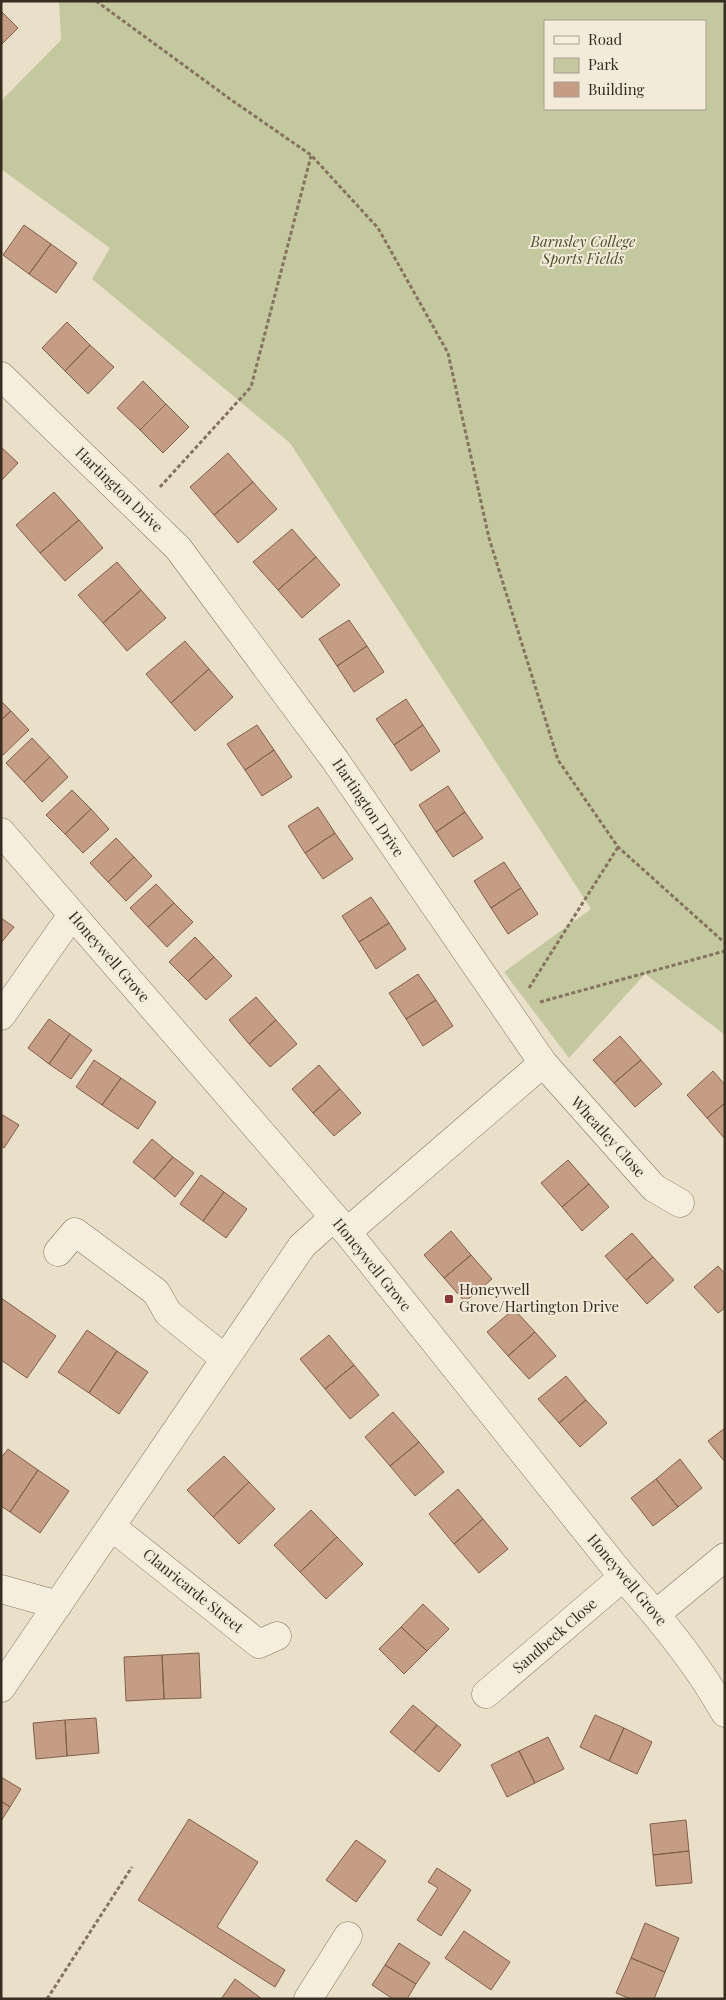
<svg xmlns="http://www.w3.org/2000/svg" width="726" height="2000" viewBox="0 0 726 2000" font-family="'Playfair Display',serif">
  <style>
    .green { fill: #c4c89f; fill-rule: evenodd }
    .building { fill: #c49d84; stroke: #825e49 }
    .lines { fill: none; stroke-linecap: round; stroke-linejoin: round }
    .street-casing { stroke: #857360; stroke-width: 29 }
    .path { stroke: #857360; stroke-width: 3; stroke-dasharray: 4 2.5; stroke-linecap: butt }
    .street { stroke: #f6eedd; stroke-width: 28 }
    .poi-dot { fill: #8e373a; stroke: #f3ead9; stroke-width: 2 }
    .labels { text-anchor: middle; stroke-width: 4; stroke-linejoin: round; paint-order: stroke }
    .park-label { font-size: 15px; font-style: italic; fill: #49522b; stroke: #f3ead9 }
    .street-label { font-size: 15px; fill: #372c22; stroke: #f3ead9 }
    .poi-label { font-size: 15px; fill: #372c22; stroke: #f3ead9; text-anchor: start }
  </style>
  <rect width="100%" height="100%" fill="#eae0ca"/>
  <path class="green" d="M59 1H725V1035L645 974 569 1058 504 972 591 909 290 443 92 279 110 248 1 169V101L61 40ZM545 21H705V109H545Z"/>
  <path class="building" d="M1 11 18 28 1 45Z
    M24 225 51 244 29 274 3 255Z
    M51 244 77 263 56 293 29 274Z
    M67 322 90 345 65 371 42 348Z
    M90 345 114 367 88 394 65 371Z
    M143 381 166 404 140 430 117 408Z
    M166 404 189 427 163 453 140 430Z
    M1 447 18 463 1 481Z
    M228 453 253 482 214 515 190 487Z
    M253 482 277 509 238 543 214 515Z
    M54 492 79 520 40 553 16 525Z
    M79 520 103 548 65 581 40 553Z
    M292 529 316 557 278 590 253 562Z
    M316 557 340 585 302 618 278 590Z
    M117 562 141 590 103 623 78 595Z
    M141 590 166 618 127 651 103 623Z
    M349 620 367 646 337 666 319 639Z
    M185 641 209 669 171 703 146 674Z
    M367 646 384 672 354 692 337 666Z
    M209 669 233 697 195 731 171 703Z
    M406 699 423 725 394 745 376 719Z
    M1 701 11 711 1 720Z
    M11 711 29 730 3 755 1 753V720Z
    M257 725 274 750 245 770 227 744Z
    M423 725 440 751 411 771 394 745Z
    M32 738 50 757 24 782 6 763Z
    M274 750 292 777 262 796 245 770Z
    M50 757 68 777 42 802 24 782Z
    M448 786 465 812 436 832 419 805Z
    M72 790 91 809 65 834 46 815Z
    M318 807 335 833 305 853 288 826Z
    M91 809 109 829 83 853 65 834Z
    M465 812 483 838 453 857 436 832Z
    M335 833 353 859 323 879 305 853Z
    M116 838 134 857 108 882 90 863Z
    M134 857 152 876 126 901 108 882Z
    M504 862 521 888 491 908 474 881Z
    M156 884 174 903 148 927 130 908Z
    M521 888 538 914 508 934 491 908Z
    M371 897 389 923 359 942 342 916Z
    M174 903 193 922 167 947 148 927Z
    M1 918 14 927 1 943Z
    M389 923 406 949 376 969 359 942Z
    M195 937 214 957 188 981 169 962Z
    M214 957 232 976 206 1000 188 981Z
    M418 974 436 1000 406 1019 389 993Z
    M256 997 276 1020 249 1044 229 1020Z
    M436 1000 453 1026 423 1046 406 1019Z
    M49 1019 70 1034 49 1064 28 1048Z
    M276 1020 297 1044 270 1067 249 1044Z
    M70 1034 92 1050 71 1079 49 1064Z
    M620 1036 641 1060 614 1083 593 1060Z
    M94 1060 121 1078 102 1105 76 1087Z
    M641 1060 662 1084 635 1107 614 1083Z
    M319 1065 340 1089 313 1113 292 1089Z
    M713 1071 725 1085V1103L707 1118 687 1095Z
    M121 1078 156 1102 138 1129 102 1105Z
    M340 1089 361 1113 334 1136 313 1113Z
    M725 1103V1139L707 1118Z
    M1 1114 19 1125 4 1148 1 1146Z
    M152 1139 173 1157 154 1179 133 1162Z
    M173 1157 194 1173 175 1197 154 1179Z
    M568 1160 589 1184 562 1207 541 1183Z
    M201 1175 224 1192 203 1221 180 1204Z
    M589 1184 609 1207 582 1231 562 1207Z
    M224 1192 247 1209 226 1238 203 1221Z
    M451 1231 471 1255 444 1278 424 1255Z
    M632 1233 653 1257 626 1280 605 1256Z
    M471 1255 492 1279 465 1302 444 1278Z
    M653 1257 674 1280 647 1304 626 1280Z
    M718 1266 725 1274V1308L718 1313 694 1287Z
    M1 1298 56 1336 27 1378 1 1360Z
    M514 1309 535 1332 508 1356 487 1332Z
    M87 1330 117 1351 89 1393 58 1372Z
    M535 1332 556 1356 529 1379 508 1356Z
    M329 1335 354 1365 325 1389 300 1359Z
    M117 1351 148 1372 119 1414 89 1393Z
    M354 1365 379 1395 350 1419 325 1389Z
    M566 1376 586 1400 559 1423 538 1399Z
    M586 1400 607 1423 580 1447 559 1423Z
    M393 1412 419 1442 390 1466 365 1437Z
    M725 1428V1462L708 1441Z
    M419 1442 444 1472 415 1496 390 1466Z
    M8 1449 38 1470 10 1512 1 1506V1458Z
    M224 1456 249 1482 213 1517 187 1490Z
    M680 1459 702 1488 678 1507 656 1479Z
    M38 1470 69 1491 40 1533 10 1512Z
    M656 1479 678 1507 653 1526 631 1498Z
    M249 1482 275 1509 239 1544 213 1517Z
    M458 1489 483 1519 454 1544 429 1514Z
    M311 1510 337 1537 300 1572 274 1545Z
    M483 1519 508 1549 479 1573 454 1544Z
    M337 1537 363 1564 326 1599 300 1572Z
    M423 1604 449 1629 427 1651 401 1627Z
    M401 1627 427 1651 404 1674 379 1649Z
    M199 1653 201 1698 164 1699 162 1655Z
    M162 1655 164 1699 126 1701 124 1657Z
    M413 1705 437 1725 414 1752 390 1732Z
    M595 1715 624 1728 609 1761 580 1747Z
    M96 1718 99 1753 67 1756 65 1720Z
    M65 1720 67 1756 36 1759 33 1723Z
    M437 1725 461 1745 439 1772 414 1752Z
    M624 1728 652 1742 637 1774 609 1761Z
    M548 1737 564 1769 535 1783 519 1751Z
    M519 1751 535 1783 507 1797 491 1765Z
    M1 1777 21 1789 10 1807 1 1801Z
    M1 1801 10 1807 1 1821Z
    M189 1819 258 1862 217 1927 285 1970 275 1987 138 1900Z
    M686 1820 689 1851 653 1855 650 1824Z
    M356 1840 386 1861 356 1902 326 1880Z
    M689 1851 692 1883 656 1886 653 1855Z
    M437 1868 471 1890 441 1936 417 1920 438 1888 428 1882Z
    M645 1923 679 1938 665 1972 631 1958Z
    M464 1931 510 1962 491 1990 445 1958Z
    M399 1943 430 1963 416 1984 385 1965Z
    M631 1958 665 1972 654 1999H631L616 1993Z
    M385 1965 416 1984 407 1999H393L372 1985Z
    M235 1979 262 1999H221Z"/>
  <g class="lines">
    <defs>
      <path id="street" d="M1 376 178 548 335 760 543 1063 347 1232
        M1 832 347 1232 623 1577C661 1619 697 1663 725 1713
        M1 1016 72 915
        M543 1063 654 1188 680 1203
        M58 1252 75 1232 156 1292 168 1313 225 1359
        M112 1527 259 1644 277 1636
        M1 1589 58 1605
        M656 1614 725 1557
        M1 1688 302 1246 334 1217
        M486 1694 623 1577
        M308 1999 348 1936"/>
    </defs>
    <use href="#street" class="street-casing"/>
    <path class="path" d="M96 1 230 99 311 155 378 228 448 353 489 538 558 760 618 847 725 943
      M160 487 251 387 311 156
      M529 988 618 847
      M540 1002 725 951
      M47 1999 132 1867"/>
    <use href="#street" class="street"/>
  </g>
  <rect class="poi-dot" x="444" y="1294" width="10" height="10" rx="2.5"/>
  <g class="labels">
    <g class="park-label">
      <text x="583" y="247">Barnsley College<tspan x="583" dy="17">Sports Fields</tspan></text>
    </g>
    <g class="street-label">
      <text transform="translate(119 490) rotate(44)" y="5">Hartington Drive</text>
      <text transform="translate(368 808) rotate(56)" y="5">Hartington Drive</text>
      <text transform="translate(109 957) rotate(49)" y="5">Honeywell Grove</text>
      <text transform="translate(608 1137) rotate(48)" y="5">Wheatley Close</text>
      <text transform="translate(372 1265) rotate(51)" y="5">Honeywell Grove</text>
      <text transform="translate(627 1580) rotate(50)" y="5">Honeywell Grove</text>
      <text transform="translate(193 1591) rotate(39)" y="5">Clanricarde Street</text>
      <text transform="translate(555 1636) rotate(-41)" y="5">Sandbeck Close</text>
    </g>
    <g class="poi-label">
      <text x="459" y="1295">Honeywell<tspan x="459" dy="17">Grove/Hartington Drive</tspan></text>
    </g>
  </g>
  <rect width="726" height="2000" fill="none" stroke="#372c22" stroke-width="5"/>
  <rect x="544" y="20" width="162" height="90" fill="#f3ead9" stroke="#a89e90"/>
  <rect x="554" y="36" width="25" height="8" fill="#f6eedd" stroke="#a89e90"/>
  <text x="588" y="45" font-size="15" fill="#372c22">Road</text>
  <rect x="554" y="58" width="25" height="15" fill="#c4c89f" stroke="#a89e90"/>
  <text x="588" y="70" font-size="15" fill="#372c22">Park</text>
  <rect x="554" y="82" width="25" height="15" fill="#c49d84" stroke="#a89e90"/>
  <text x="588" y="95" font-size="15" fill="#372c22">Building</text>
</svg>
